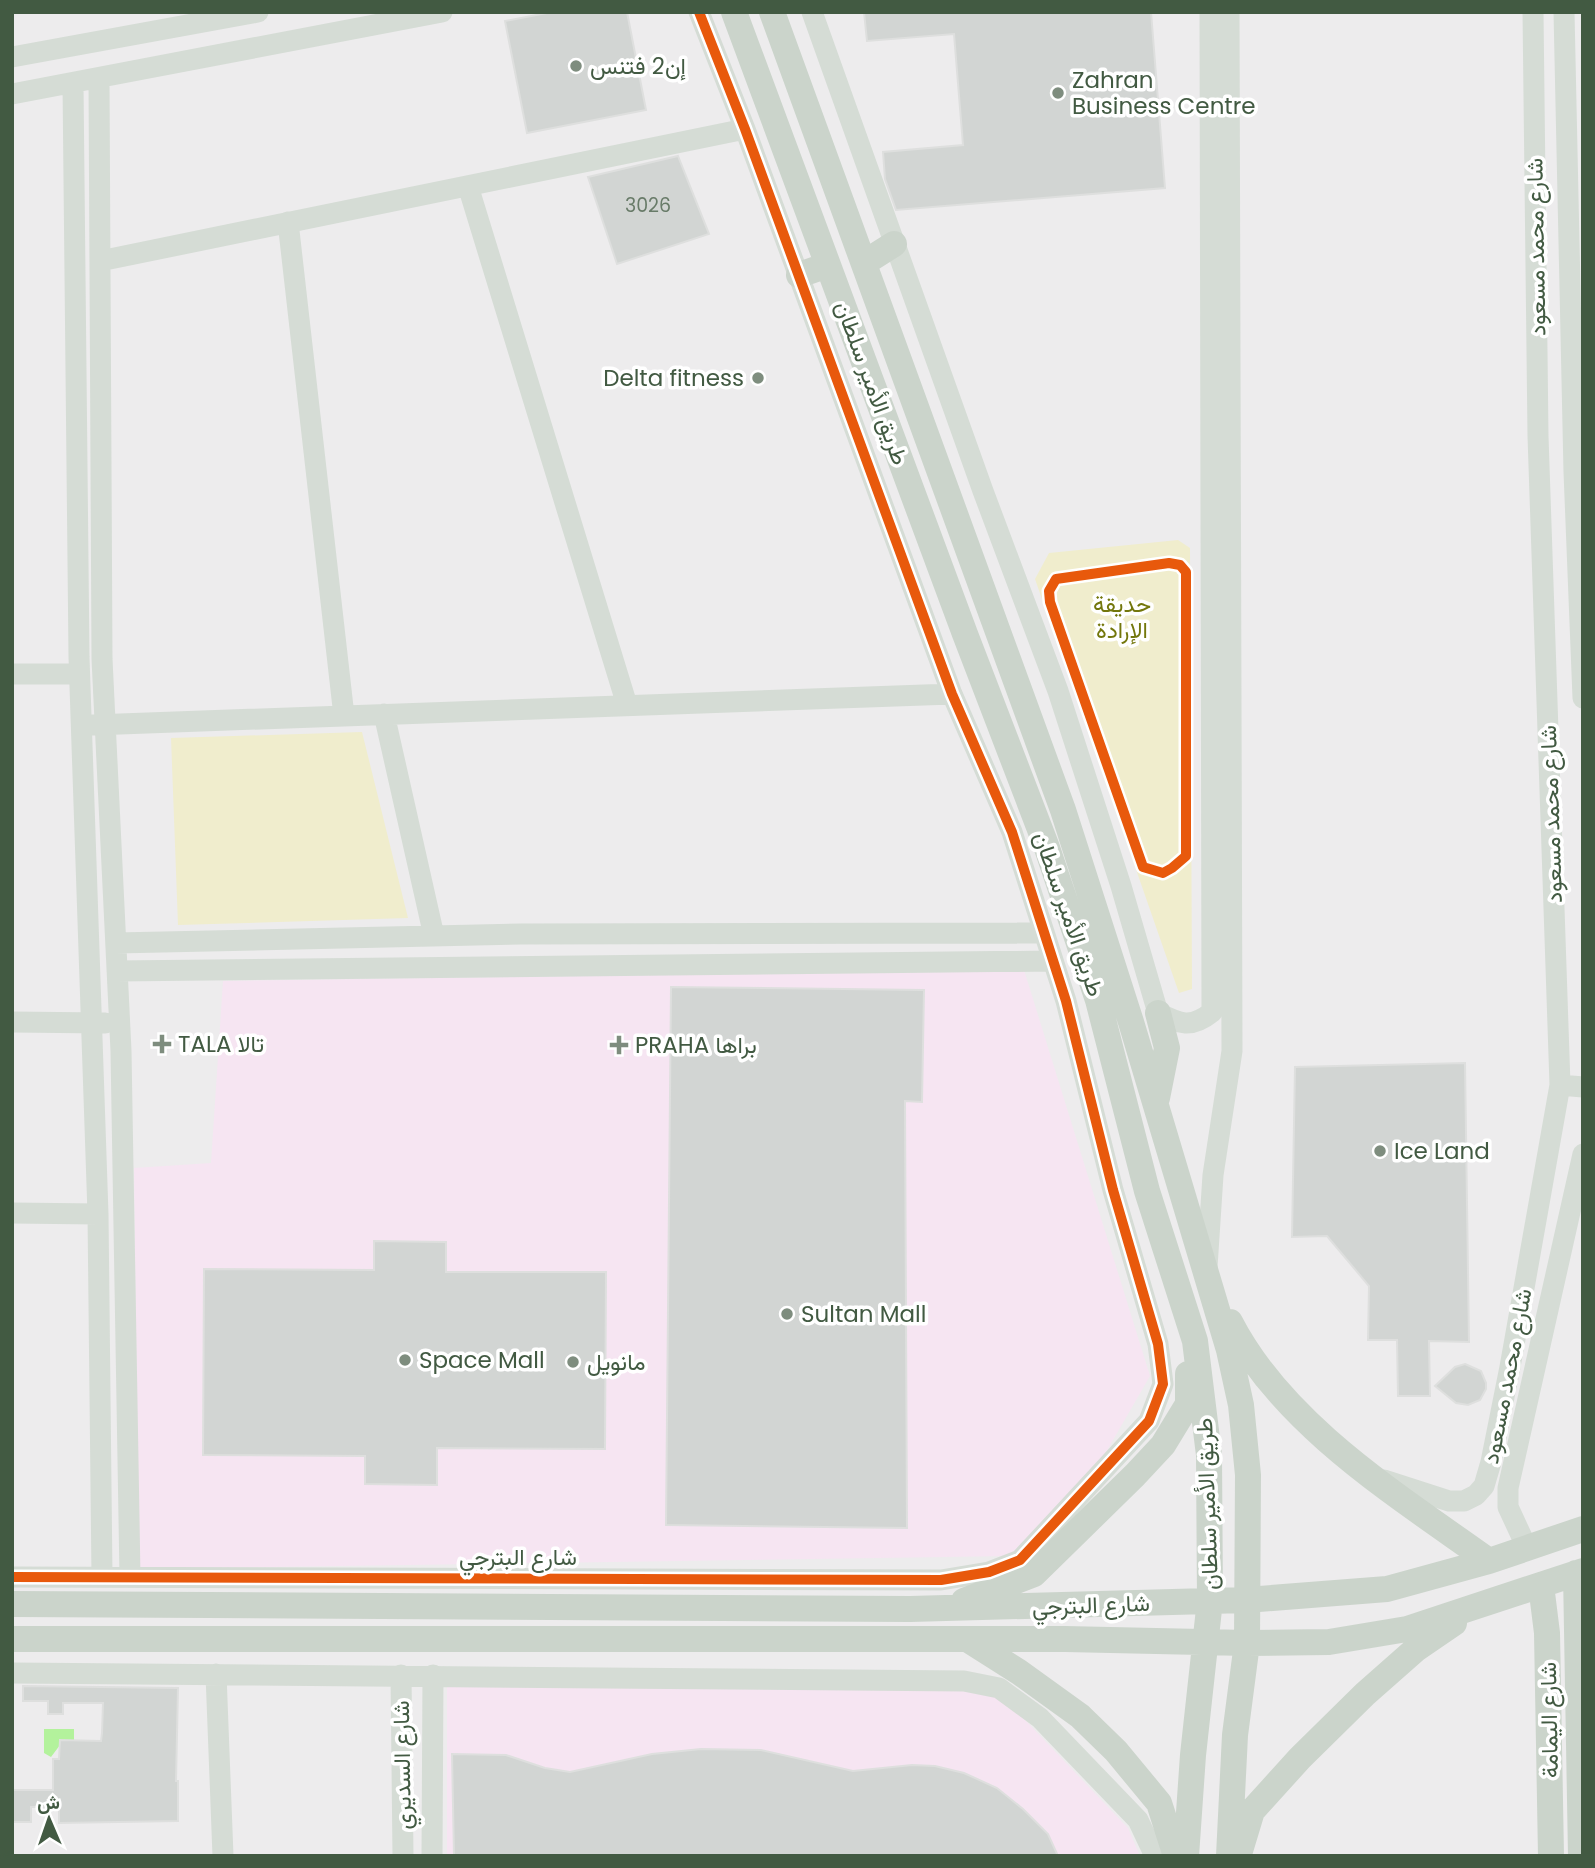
<svg xmlns="http://www.w3.org/2000/svg" width="1595" height="1868" viewBox="0 0 1595 1868" font-family="Poppins,Vazirmatn,sans-serif">
  <style>
    .commercial { fill: #f6e5f2 }
    .green { fill: #f0edcd }
    .water { fill: #b3f29c }
    .building { fill: #d2d5d3; stroke: #dedfde; stroke-width: 2 }
    .lines { fill: none; stroke-linecap: round; stroke-linejoin: round }
    .minor { stroke: #d5dcd5; stroke-width: 21 }
    .major { stroke: #cbd4cb; stroke-width: 26 }
    .cycleway-casing { stroke: #fff; stroke-width: 15 }
    .cycleway { stroke: #e8590c; stroke-width: 10 }
    .poi-dot { fill: #7e8d7e; stroke: #fff; stroke-width: 2.5 }
    .labels { text-anchor: middle; stroke-width: 7; stroke-linejoin: round; paint-order: stroke }
    .number-label { font-size: 19px; fill: #687b68 }
    .poi-label { font-size: 23px; fill: #425a42; stroke: #fff; text-anchor: start }
    .street-label { font-size: 23px; fill: #425a42; stroke: #fff }
    .park-label { font-size: 23px; fill: #73770c; stroke: #fff }
  </style>
  <rect width="100%" height="100%" fill="#edeced"/>
  <path class="commercial" d="M1024 970 1150 1376 1098 1466 1010 1556 139 1569 134 1168 211 1163 223 981Z
    M447 1684 973 1685 1005 1699 1128 1828 1140 1856H447Z"/>
  <path class="green" d="M1178 540 1190 548 1192 989 1179 993 1035 579 1049 553Z
    M362 732 408 918 178 925 171 738Z"/>
  <path class="water" d="M44 1729H74V1744L60 1745 51 1757 44 1753Z"/>
  <path class="building" d="M552 12H627L646 110 527 133 505 21Z
    M864 12H1151L1165 188 896 210 885 179 883 152 963 145 954 34 867 41Z
    M678 156 709 234 617 264 588 177Z
    M671 987 924 990 922 1102 905 1101 907 1528 666 1525Z
    M1465 1063 1469 1342 1429 1341 1430 1396H1398L1397 1340H1368L1369 1286 1327 1236 1292 1237 1295 1067Z
    M374 1241 446 1242V1272H606L605 1449 437 1448V1485L365 1484V1456L203 1455 204 1269 374 1270Z
    M1465 1364 1481 1371 1486 1383V1389L1480 1400 1468 1405 1456 1403 1435 1386 1455 1367Z
    M23 1686 178 1688 176 1781H178V1821L59 1823V1807H31V1822H12V1790H53V1759H59L60 1740 101 1741 102 1733 103 1703H63V1714H48V1701H23Z
    M701 1749 761 1750 853 1771 912 1765 935 1766 964 1773 997 1788 1023 1809 1048 1834 1058 1856H454L452 1754 506 1755 545 1768 570 1772 652 1754Z"/>
  <g class="lines">
    <path class="minor" d="M812 12 983 491 1058 691 1121 886 1158 1013C1180 1024 1191 1029 1212 1012L1210 12
      M1564 12 1574 472 1583 698
      M12 57 258 12
      M99 79 102 659 121 1051 130 1577
      M73 84 79 657 98 1214 102 1577
      M12 94 442 12
      M468 186 627 705
      M288 222 344 716
      M100 261 745 129
      M12 674H79
      M384 714 434 936
      M93 725 952 694
      M116 943 520 934 1044 933
      M117 971 1053 961
      M12 1022 105 1023
      M1560 1085 1583 1087
      M12 1213 98 1214
      M1207 1267 1213 1175 1232 1051 1229 12
      M1384 1480 1449 1501H1464L1476 1495 1484 1486 1491 1462 1510 1367 1560 1085 1538 436 1533 12
      M1527 1548 1508 1507V1488L1583 1154
      M12 1577 941 1580 989 1572 1020 1560 1149 1421 1163 1384 1158 1344 1113 1190 1066 1001 1012 832 952 694 745 129 699 12
      M12 1673 964 1681 999 1688 1040 1718 1138 1820 1155 1856
      M216 1674 223 1856
      M401 1675 403 1856
      M432 1856 433 1675"/>
    <path class="major" d="M734 12 965 634 1046 845 1098 1000 1147 1191 1195 1341 1209 1455 1210 1600 1193 1755 1186 1856
      M772 12 1063 810 1131 1022 1229 1350 1241 1405 1248 1475 1247 1643 1235 1735 1229 1856
      M864 263 894 244
      M799 275 828 265
      M1157 1098 1167 1048 1158 1013
      M1230 1322C1283 1425 1397 1495 1489 1561
      M1576 1573 1581 1856
      M1541 1585 1547 1633 1551 1856
      M964 1601 1034 1574 1135 1475 1163 1445 1188 1404V1374
      M12 1604 910 1609 1246 1600 1387 1589 1489 1561 1583 1529
      M12 1639H1065L1247 1643 1329 1642 1407 1629 1583 1571
      M967 1639 1019 1672 1080 1716 1116 1751 1159 1803 1176 1856
      M1239 1854 1252 1811 1300 1758 1365 1694 1416 1649 1454 1623"/>
    <defs>
      <path id="cycleway" d="M1169 563 1180 565 1186 572V856L1172 868 1163 873 1143 867 1050 602 1049 591 1056 579Z
        M12 1577 941 1580 989 1572 1020 1560 1149 1421 1163 1384 1158 1344 1113 1190 1066 1001 1012 832 952 694 745 129 699 12"/>
    </defs>
    <use href="#cycleway" class="cycleway-casing"/>
    <use href="#cycleway" class="cycleway"/>
  </g>
  <g class="poi-dot">
    <circle cx="576" cy="66" r="7"/>
    <circle cx="1058" cy="93" r="7"/>
    <circle cx="758" cy="378" r="7"/>
    <path d="M158.5 1033.5h7v7h7v7h-7v7h-7v-7h-7v-7h7z"/>
    <path d="M615.5 1034.5h7v7h7v7h-7v7h-7v-7h-7v-7h7z"/>
    <circle cx="1380" cy="1151" r="7"/>
    <circle cx="787" cy="1314" r="7"/>
    <circle cx="405" cy="1360" r="7"/>
    <circle cx="573" cy="1362" r="7"/>
  </g>
  <g class="labels">
    <g class="number-label">
      <text x="648" y="212">3026</text>
    </g>
    <g class="poi-label">
      <text x="590" y="74">إن2 فتنس</text>
      <text x="1072" y="88">Zahran<tspan x="1072" dy="26">Business Centre</tspan></text>
      <text x="744" y="386" text-anchor="end">Delta fitness</text>
      <text x="178" y="1052">TALA تالا</text>
      <text x="635" y="1053">PRAHA براها</text>
      <text x="1394" y="1159">Ice Land</text>
      <text x="801" y="1322">Sultan Mall</text>
      <text x="419" y="1368">Space Mall</text>
      <text x="587" y="1370">مانويل</text>
    </g>
    <g class="street-label">
      <text transform="translate(1536 247) rotate(-91)" y="8">شارع محمد مسعود</text>
      <text transform="translate(872 383) rotate(70)" y="8">طريق الأمير سلطان</text>
      <text transform="translate(1551 814) rotate(-92)" y="8">شارع محمد مسعود</text>
      <text transform="translate(1069 914) rotate(71)" y="8">طريق الأمير سلطان</text>
      <text transform="translate(1507 1376) rotate(-79)" y="8">شارع محمد مسعود</text>
      <text transform="translate(1207 1504) rotate(-92)" y="8">طريق الأمير سلطان</text>
      <text x="518" y="1565">شارع البترجي</text>
      <text transform="translate(1091 1605) rotate(-2)" y="8">شارع البترجي</text>
      <text transform="translate(1549 1720) rotate(-91)" y="8">شارع اليمامة</text>
      <text transform="translate(402 1765) rotate(-91)" y="8">شارع السديري</text>
    </g>
    <g class="park-label">
      <text x="1122" y="612">حديقة<tspan x="1122" dy="26">الإرادة</tspan></text>
    </g>
  </g>
  <rect width="1595" height="1868" fill="none" stroke="#425a42" stroke-width="28"/>
  <g transform="translate(49 1819) rotate(358)" stroke="#ffffff" stroke-width="5" paint-order="stroke">
  <path d="M0-5L12 26L0 18L-12 26Z" fill="#425a42"/>
  <text y="-10" font-size="19" font-weight="bold" text-anchor="middle" fill="#425a42">ش</text>
  </g>
</svg>
